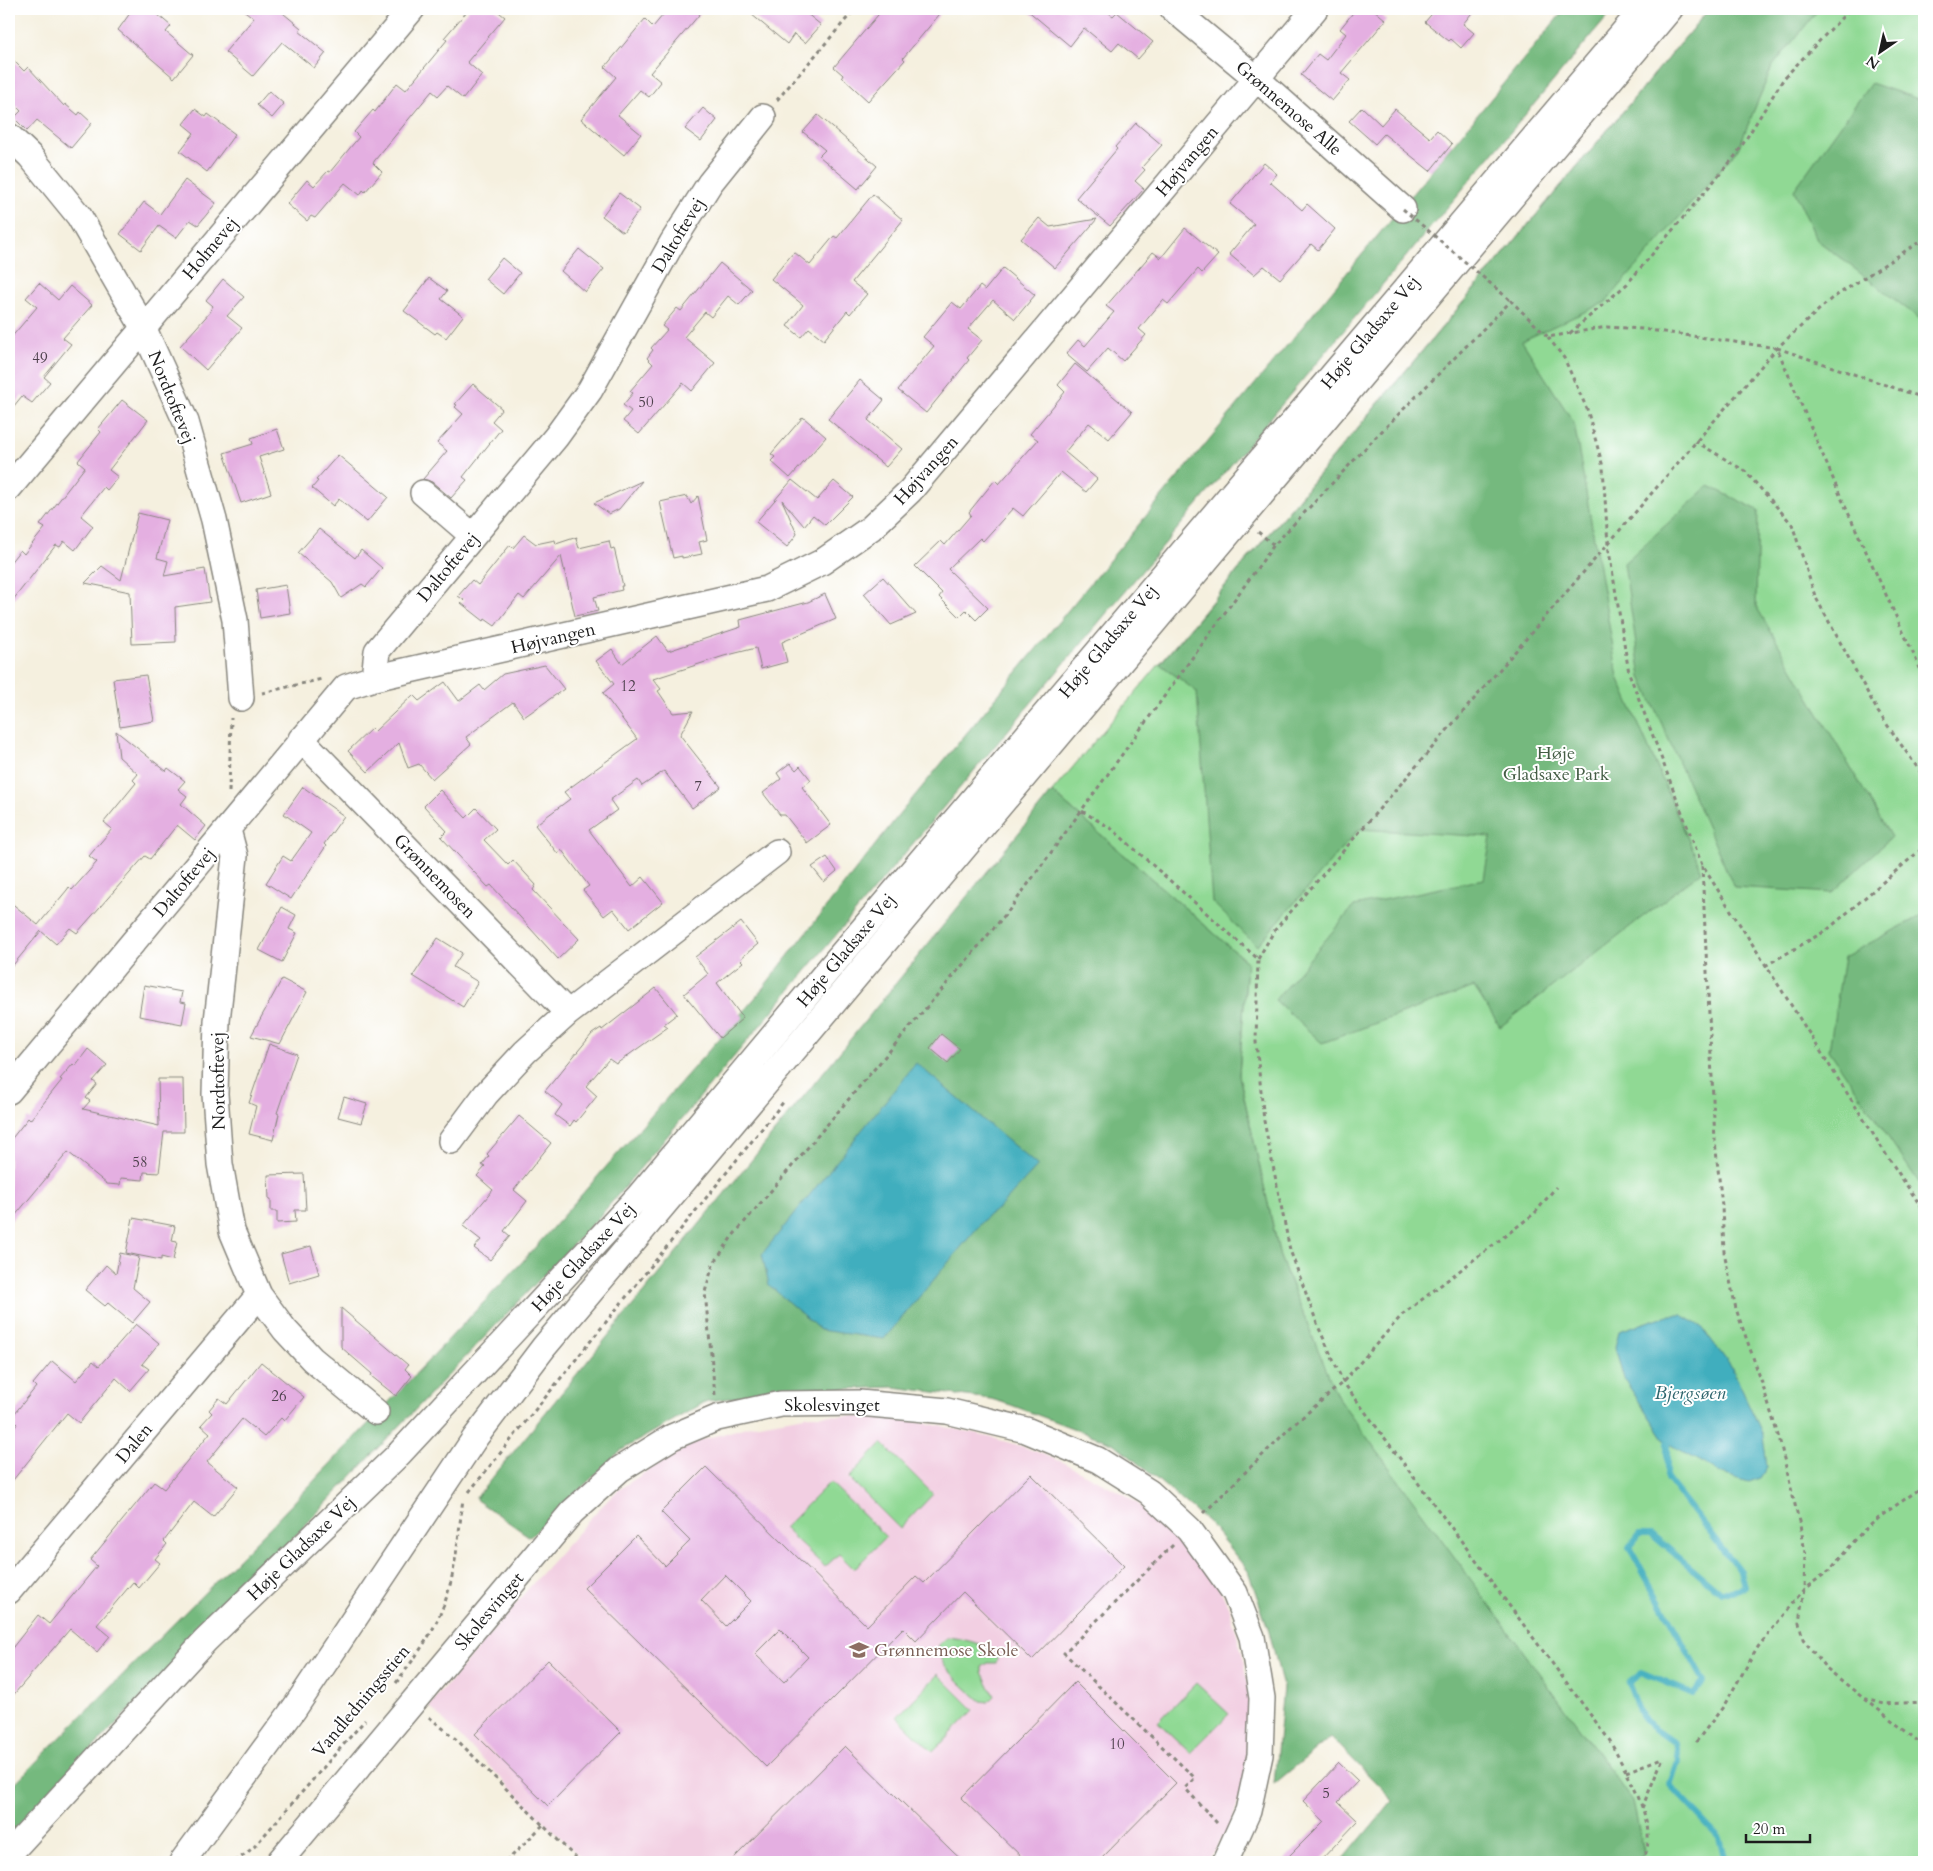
<svg xmlns="http://www.w3.org/2000/svg" width="1933" height="1871" viewBox="0 0 1933 1871" font-family="Cardo,serif">
  <style>
    .built { fill: #f2cfe2 }
    .green { fill: #90d994; stroke: #567a58 }
    .forest { fill: #74b97e; stroke: #486a4d }
    .water { fill: #41aebe; stroke: #2e656d }
    .lines { fill: none; stroke-linecap: round; stroke-linejoin: round }
    .stream { stroke: #41aebe; stroke-width: 6 }
    .building { fill: #e4afe1; fill-rule: evenodd }
    .minor-casing { stroke: #88867e; stroke-width: 28 }
    .path { stroke: #88867e; stroke-width: 3; stroke-dasharray: 4 4; stroke-linecap: butt }
    .minor { stroke: #fff; stroke-width: 25 }
    .path-bridge { stroke: #88867e; stroke-width: 3; stroke-dasharray: 4 4; stroke-linecap: butt }
    .labels { text-anchor: middle; stroke-width: 4; stroke-linejoin: round; paint-order: stroke }
    .number-label { font-size: 15px; fill: #4e414d }
    .street-label { font-size: 18px; fill: #1c1c1c; stroke: #fff }
    .park-label { font-size: 18px; fill: #455e46; stroke: #fff }
    .education-label { font-size: 18px; fill: #785e54; stroke: #fff; text-anchor: start }
    .water-label { font-size: 19px; font-style: italic; fill: #2e656d; stroke: #fff }
  </style>
  <rect width="100%" height="100%" fill="#fff"/>
  <filter id="ink" filterUnits="userSpaceOnUse"><feTurbulence type="fractalNoise" baseFrequency=".02" numOctaves="2"/><feDisplacementMap in="SourceGraphic" scale="10" xChannelSelector="R" yChannelSelector="G"/><feConvolveMatrix kernelMatrix="1 2 1 2 8 2 1 2 1" color-interpolation-filters="sRGB"/></filter>
  <filter id="wash" filterUnits="userSpaceOnUse"><feTurbulence type="fractalNoise" baseFrequency=".0096" numOctaves="4" result="noise"/><feDisplacementMap in="SourceGraphic" scale="20" xChannelSelector="R" yChannelSelector="G"/><feGaussianBlur stdDeviation="1.12" result="paint"/><feColorMatrix in="noise" values="0 0 0 0 0 0 0 0 0 0 0 0 0 0 0 0 0 1.4 0 .05"/><feComposite in="paint" operator="in"/></filter>
  <g filter="url(#wash)">
    <rect width="100%" height="100%" fill="#f5f0df"/>
    <path class="built" d="M811 1415 862 1416 920 1422 975 1433 1024 1447 1060 1461 1126 1495 1162 1522 1196 1553 1218 1585 1230 1610 1245 1664 1251 1706 1246 1776 1230 1827 1207 1862H585L429 1706 539 1576 595 1513 617 1491 653 1467 696 1442 753 1425Z"/>
    <path class="green" d="M1709 9H1924V1862H1638L1644 1853 1632 1802 1337 1397 1280 1257 1239 1075 1247 962 1052 792Z
      M882 1443 933 1494 900 1529 849 1478Z
      M830 1482 886 1537 854 1569 839 1554 825 1567 784 1528Z
      M949 1637C966 1640 988 1643 997 1659L996 1663H988L982 1667V1672L994 1696 988 1702 981 1701C969 1690 916 1649 949 1637Z
      M938 1674 974 1710 933 1752 897 1717Z
      M1196 1683 1229 1714 1190 1753 1158 1722Z"/>
    <path class="forest" d="M1565 9H1614L601 1215 9 1836V1789L272 1525 523 1261 755 998 898 816Z
      M1709 9H1819L1772 67 1738 149 1606 302 1522 341 1574 423 1618 677 1702 871 1500 1027 1474 987 1322 1043 1275 1000 1354 906 1484 879 1491 837 1359 829 1257 946 1212 902 1197 692 1160 664Z
      M1871 83 1924 101V322L1817 240 1794 190Z
      M1709 486 1758 510 1756 606 1891 837 1832 893 1734 887 1641 677 1624 563Z
      M1052 792 1247 962 1239 1075 1280 1257 1337 1396 1633 1802 1644 1853 1638 1862H1341L1393 1800 1331 1737 1274 1784 1283 1687 1269 1631 1248 1571 1210 1524 1115 1444 1011 1405 991 1399 893 1387 792 1391 707 1401 620 1451 530 1537 475 1499Z
      M1924 914V1190L1829 1050 1844 957Z"/>
    <path class="water" d="M916 1063 1038 1166 999 1208 988 1215 884 1339 820 1330 769 1285 762 1254Z
      M1668 1315H1682L1701 1326 1732 1368 1763 1435 1767 1467 1760 1478 1749 1482 1722 1474 1667 1443 1624 1379 1615 1347 1619 1331Z"/>
    <g class="lines">
      <path class="stream" d="M1667 1443V1478L1740 1571 1744 1586 1732 1592H1720L1651 1534H1639L1629 1547 1704 1681 1693 1694 1641 1672 1628 1682 1643 1721 1675 1743 1678 1761 1670 1785 1719 1837 1725 1862"/>
    </g>
    <g id="blocks">
      <path class="building" d="M133 9H151L171 26 166 32 193 55 174 78 118 30Z
        M242 9H278L301 28 299 31 326 53 314 68 282 42 253 76 225 52 254 18Z
        M469 9H495L505 17 467 62 482 75 463 99 447 86 438 96 432 91 375 160 373 163 382 172 365 192 363 190 360 195 345 183 315 218 311 216 307 221 287 204 307 180 314 186 328 171 330 172 359 137 354 132 373 110 375 112 397 83 406 90 447 40 444 38Z
        M668 9H704L650 73 661 82 649 97 640 90 618 115 641 134 624 155 581 119 616 77 605 67 645 19 653 27Z
        M745 9H801L821 25 805 43 794 34 787 44Z
        M883 9H944L903 58 905 60 868 101 842 77 843 75 834 67Z
        M1026 9H1104L1113 16 1117 12 1153 42 1138 59 1119 43 1112 51 1084 28 1070 46Z
        M1356 9H1373L1386 20 1341 73 1350 80 1332 101 1301 75 1318 54 1326 60 1346 34 1340 29Z
        M1436 9H1475L1463 24 1474 33 1461 48 1451 39 1449 41 1425 22Z
        M9 56 24 71 28 67 64 106 65 104 78 115 80 112 92 123 71 148 37 120 27 131 14 118 21 111 13 103 15 101 9 94Z
        M269 91 284 104 272 118 257 105Z
        M1362 107 1381 125 1395 109 1430 138 1437 130 1452 144 1430 171 1384 134 1375 144 1349 121Z
        M703 108 717 120 701 141 685 129Z
        M195 109 206 117 208 114 235 134 207 172 180 151 194 133 183 124Z
        M818 115 877 166 858 189 819 156 825 150 803 132Z
        M1136 123 1162 145 1142 167 1145 170 1135 181 1144 189 1110 226 1076 198 1117 149 1115 147Z
        M1264 163 1277 174 1270 182 1302 210 1307 204 1335 229 1318 250 1311 244 1280 279 1264 266 1254 275 1229 254 1254 224 1230 204Z
        M185 180 216 203 198 225 190 220 176 238 159 226 141 250 120 234 144 202 160 214Z
        M619 193 640 209 623 232 602 216Z
        M873 194 903 220 852 282 867 294 850 314 847 311 824 340 809 328 801 337 787 326 803 305 771 279 794 252 810 265 834 236 837 238Z
        M1039 218 1050 227 1097 219 1055 268 1021 239Z
        M1185 228 1218 255 1202 273 1198 269 1168 304 1163 300 1139 329 1146 335 1123 361 1108 348 1087 372 1066 354 1078 340 1085 346 1114 312 1106 306 1153 252 1161 258Z
        M579 249 604 269 585 292 561 271Z
        M502 258 520 273 503 294 485 279Z
        M720 263 752 290 739 305 728 296 711 317 705 312 684 337 715 363 692 391 683 383 639 434 623 421 631 411 623 405 633 393 630 391 653 364 647 358 653 350 651 348 667 330 662 326 677 308 681 311Z
        M1003 268 1035 295 1015 319 993 300 968 329 982 340 967 358 969 360 926 413 898 390 934 346 923 337 952 302 961 309 980 286 985 290Z
        M429 278 447 291 441 299 463 316 446 338 437 332 435 334 404 311Z
        M223 279 244 297 227 316 242 328 206 370 180 346 212 310 211 309 213 306 206 300Z
        M39 283 58 300 70 286 92 305 63 338 71 344 44 377 50 382 32 403 22 396 9 412V340L37 307 26 298Z
        M1075 364 1132 412 1109 439 1089 423 1065 452 1097 479 1086 492 1061 472 1023 516 1013 508 983 541 980 538 948 569 988 608 976 620 966 610 959 617 939 597 942 593 915 566 941 541 945 545 971 515 969 512 995 480 999 484 1038 440 1030 434 1065 392 1058 385Z
        M860 380 884 400 868 420 902 449 886 467 828 419Z
        M473 384 502 409 492 421 501 429 463 477 467 480 451 498 432 482 423 479 447 451 437 443 463 414 455 407 457 405 455 404Z
        M122 400 148 420 109 470 118 477 107 490 104 487 81 516 93 526 75 550 64 541 60 547 56 545 9 605V564L20 550 24 554 45 528 40 525 85 467 78 461 101 432 98 429Z
        M803 417 826 437 790 478 771 461 775 457 771 454Z
        M277 429 284 449 259 457 271 493 241 503 224 453 253 444 251 438Z
        M338 455 388 497 367 522 339 499 333 506 312 488 318 481 316 480Z
        M792 480 817 500 834 481 853 497 825 525 813 515 804 526 782 500 797 534 787 547 756 522Z
        M642 481 619 509 609 514 594 503Z
        M687 496 691 504 698 496 707 540 699 542 702 554 682 558V556L673 558 660 502Z
        M138 513 167 520 157 558 168 561 164 576 205 569 210 602 175 607 176 642 132 644 130 592 85 583 102 566 121 580Z
        M319 529 355 558 361 550 382 568 366 587 362 584 341 598 332 582 298 553Z
        M524 535 536 544 555 540 556 544 577 537 576 539 579 548 609 541 611 549 614 548 623 586H621L622 590 594 597 598 611 575 616 561 556 524 599 519 595 495 626 485 619 484 621 461 603 464 600 458 596 472 580 478 585 510 545 513 548Z
        M883 577 916 614 891 625 864 594Z
        M286 585 290 613 260 618 256 590Z
        M825 594 836 619 782 642 787 662 761 669 756 648 724 656 653 679 661 689 658 691 673 713 693 711 680 735 721 787 692 808 664 771 642 786 638 780 610 800 617 810 589 830 632 887 643 877 663 902 629 929 613 909 604 916 583 890 589 886 561 849 558 854 535 825 570 799 564 792 637 739 603 693 614 684 596 661 612 649 622 664 657 636 668 651 741 627 740 620 808 602Z
        M545 665 564 689 524 717 513 702 466 737 471 744 432 779 419 764 408 768 399 743 368 772 348 751 372 728 375 731 413 695 419 701 445 682 459 701 480 685 484 690 503 674Z
        M146 675 154 721 120 727 113 679Z
        M116 731 166 771 168 768 185 781 178 789 187 796 181 804 206 826 195 840 177 825 150 859 145 856 77 933 70 928 56 944 41 931 9 970V901L38 925 67 890 69 887 72 890 97 862 89 856 112 829 104 822 136 783 133 780 138 774 119 757Z
        M790 763 796 770 800 766 811 780 802 787 831 825 807 843 785 815H780L763 793 781 779 777 773Z
        M303 787 344 816 324 844 326 846 291 899 266 883 283 856 291 861 311 833 284 814Z
        M440 790 466 818 476 808 496 829 484 840 508 865 513 860 536 885 533 890 579 939 558 959 491 885 488 887 441 837 447 831 424 806Z
        M827 857 837 871 824 882 812 867Z
        M282 907 296 915 289 929 297 933 282 962 259 950Z
        M741 922 758 944 740 959 743 962 717 983 743 1018 720 1038 684 994 708 974 695 957Z
        M438 938 462 953 453 967 478 982 463 1007 413 976Z
        M282 979 307 992 280 1044 251 1036Z
        M144 985 182 992 180 1002 186 1003 182 1024 139 1016Z
        M656 988 677 1014 664 1024 668 1027 616 1064 609 1059 586 1086 597 1096 576 1122 574 1120 570 1126 555 1115 562 1105 545 1091 592 1034 601 1028 602 1030Z
        M941 1034 960 1049 948 1063 930 1048Z
        M269 1044 297 1054 277 1113 279 1114 273 1140 249 1134 256 1106 249 1103Z
        M88 1049 107 1065 93 1081 97 1084 86 1098 90 1101 83 1109 159 1126 158 1079H183L184 1132H164L159 1173 144 1172 143 1180 121 1178 120 1185 107 1184 68 1152 9 1223V1142L28 1118 30 1120 62 1080 60 1079 73 1064 75 1066Z
        M344 1097 367 1104 361 1123 338 1117Z
        M519 1116 551 1143 514 1190 527 1201 504 1231 510 1236 490 1260 474 1248 481 1240 463 1226 493 1190 477 1176 485 1167 482 1165 489 1156 487 1154Z
        M304 1174 306 1210H295L296 1222 277 1223V1211H271V1199H269L268 1175Z
        M133 1218 175 1226 172 1241 177 1242 173 1260 161 1257V1260L126 1253Z
        M311 1246 319 1274 289 1283 281 1254Z
        M120 1253 139 1257 133 1288 150 1302 132 1323 108 1303 105 1306 85 1290 106 1265 116 1274Z
        M341 1308 408 1365 405 1369 412 1376 396 1396 371 1376 372 1374 341 1347Z
        M136 1324 159 1343 142 1364 149 1369 130 1391 116 1378 79 1423 67 1413 9 1485V1436L17 1424 10 1419 36 1387 33 1384 52 1361 76 1381 93 1361 99 1366Z
        M261 1362 304 1397 284 1421 281 1418 264 1437 242 1419 207 1462 238 1487 213 1517 194 1502 164 1541 167 1544 155 1559 160 1563 139 1588 133 1582 97 1625 110 1636 97 1652 70 1629 9 1700V1652L38 1615 49 1624 97 1566 90 1560 136 1504 154 1482 164 1489 210 1433 201 1425 212 1413 209 1410 219 1398 227 1404Z
        M706 1467 867 1626 916 1576 924 1583 1031 1474 1124 1566 1032 1660 963 1592 916 1641 903 1628 766 1767 584 1588 636 1536 665 1566 690 1541 661 1512ZM725 1575 751 1601 726 1626 701 1600ZM780 1629 808 1657 784 1682 755 1654Z
        M548 1660 621 1732 548 1806 475 1734Z
        M1075 1682 1176 1783 1098 1862H1027L961 1798Z
        M845 1746 953 1852 964 1862H730Z
        M1339 1763 1358 1781 1338 1802 1358 1821 1319 1862H1283L1324 1821 1303 1801Z"/>
    </g>
  </g>
  <g filter="url(#ink)">
    <use href="#blocks" fill-opacity="0" stroke="#88867e" stroke-width="1"/>
    <g class="lines">
      <defs>
        <path id="minor" d="M1173 9 1256 78 1403 209
          M9 136 30 156 79 216 143 327 186 422 214 520 235 620 241 698
          M9 488 412 9
          M423 493 473 536
          M374 678 767 589 822 562 871 528 910 491 1315 9
          M301 739 568 1013
          M228 830 235 856 217 1021 215 1094 220 1164 232 1231 259 1295 285 1330 312 1359 376 1412
          M9 1091 346 687 374 678 377 651 556 437 590 390 672 243 710 183 763 117
          M451 1141 486 1094 525 1052 568 1013 777 852
          M9 1591 259 1295
          M9 1854 205 1641 399 1454 639 1196 829 969 1643 9
          M182 1862 294 1709 475 1438 544 1347 1670 9
          M279 1862 572 1512 620 1469 672 1437 717 1418 781 1404 859 1403 947 1411 1026 1430 1098 1460 1149 1492 1189 1529 1235 1593 1252 1637 1262 1698 1260 1755 1248 1811 1225 1862"/>
      </defs>
      <use href="#minor" class="minor-casing"/>
      <path class="path" d="M777 100 855 9
        M1570 333 1627 284 1736 155 1784 78 1850 9
        M1548 337 1564 358 1587 409 1603 467 1608 545 1629 673 1702 865 1889 1159 1924 1211
        M1777 348 1924 398
        M1695 441 1745 471 1792 524 1815 596 1878 712 1924 777
        M1258 532 1274 545
        M262 693 322 679
        M229 792 231 718
        M1082 811 1112 829 1258 959 1256 1042 1264 1121 1290 1250 1318 1326 1343 1382 1610 1741C1625 1772 1664 1829 1641 1862
        M1702 866 1715 1141 1722 1206 1724 1252 1736 1309 1761 1380 1780 1442 1802 1534 1805 1553 1804 1589 1799 1623 1803 1639 1825 1667 1863 1698 1884 1704 1924 1702
        M1258 959 1274 931 1777 348 1831 299 1924 239
        M1765 966 1827 930 1924 847
        M715 1395 705 1292 713 1265 731 1238 1010 909 1274 545 1373 440 1511 301 1548 337 1607 327 1642 329 1777 348 1840 495 1924 677
        M469 1492 785 1100
        M1204 1513 1290 1428 1343 1382 1403 1314 1535 1213 1556 1187
        M1173 1545 1064 1653 1195 1778 1185 1788 1217 1823
        M396 1683C413 1660 430 1638 441 1612 456 1577 458 1536 463 1499
        M1865 1699 1918 1741 1924 1748
        M429 1717 457 1740 580 1862
        M1696 1742 1723 1707 1758 1647 1804 1589 1830 1570 1862 1532 1885 1513 1924 1486
        M1626 1772 1662 1758
        M1642 1808 1663 1758
        M235 1862 254 1847 365 1720
        M506 1862 543 1825"/>
      <use href="#minor" class="minor"/>
      <path class="path-bridge" d="M1403 209 1511 301"/>
    </g>
  </g>
  <defs>
    <symbol id="school-bare" viewBox="-9 -9 18 18"><path d="M0-5L7-2L0 1L-7-2ZM-4 1L0 2.5L4 1V4Q0 6-4 4Z" fill="#8d6e63" stroke="#fff" stroke-width="2.5" paint-order="stroke"/></symbol>
  </defs>
  <g fill-rule="evenodd">
    <use href="#school-bare" x="845" y="1636" width="28" height="28"/>
  </g>
  <g class="labels">
    <g class="number-label">
      <text x="40" y="363">49</text>
      <text x="646" y="407">50</text>
      <text x="628" y="691">12</text>
      <text x="698" y="791">7</text>
      <text x="140" y="1167">58</text>
      <text x="279" y="1401">26</text>
      <text x="1117" y="1749">10</text>
      <text x="1326" y="1798">5</text>
    </g>
    <g class="street-label">
      <text transform="translate(1289 108) rotate(41)" y="6">Grønnemose Alle</text>
      <text transform="translate(1187 161) rotate(-50)" y="6">Højvangen</text>
      <text transform="translate(678 235) rotate(-59)" y="6">Daltoftevej</text>
      <text transform="translate(210 248) rotate(-50)" y="6">Holmevej</text>
      <text transform="translate(1370 332) rotate(-50)" y="6">Høje Gladsaxe Vej</text>
      <text transform="translate(172 397) rotate(68)" y="6">Nordtoftevej</text>
      <text transform="translate(926 470) rotate(-48)" y="6">Højvangen</text>
      <text transform="translate(448 567) rotate(-50)" y="6">Daltoftevej</text>
      <text transform="translate(553 638) rotate(-13)" y="6">Højvangen</text>
      <text transform="translate(1108 641) rotate(-50)" y="6">Høje Gladsaxe Vej</text>
      <text transform="translate(435 876) rotate(46)" y="6">Grønnemosen</text>
      <text transform="translate(184 882) rotate(-50)" y="6">Daltoftevej</text>
      <text transform="translate(846 950) rotate(-50)" y="6">Høje Gladsaxe Vej</text>
      <text transform="translate(218 1081) rotate(-91)" y="6">Nordtoftevej</text>
      <text transform="translate(583 1257) rotate(-47)" y="6">Høje Gladsaxe Vej</text>
      <text x="832" y="1411">Skolesvinget</text>
      <text transform="translate(134 1443) rotate(-50)" y="6">Dalen</text>
      <text transform="translate(301 1548) rotate(-44)" y="6">Høje Gladsaxe Vej</text>
      <text transform="translate(489 1611) rotate(-50)" y="6">Skolesvinget</text>
      <text transform="translate(361 1701) rotate(-50)" y="6">Vandledningsstien</text>
    </g>
    <g class="park-label">
      <text x="1556" y="759">Høje<tspan x="1556" dy="21">Gladsaxe Park</tspan></text>
    </g>
    <g class="education-label">
      <text x="874" y="1656">Grønnemose Skole</text>
    </g>
    <g class="water-label">
      <text x="1690" y="1399">Bjergsøen</text>
    </g>
  </g>
  <rect width="1933" height="1871" fill="none" stroke="#fff" stroke-width="30"/>
  <g transform="translate(1880 52) rotate(214)" stroke="#ffffff" stroke-width="4" paint-order="stroke">
  <path d="M0-4L9 19L0 12L-9 19Z" fill="#1c1c1c"/>
  <text y="-8" font-size="14" font-weight="bold" text-anchor="middle" fill="#1c1c1c">N</text>
  </g>
  <path d="M1746 1834v8h64v-8" fill="none" stroke="#1c1c1c" stroke-width="2.5"/>
  <text x="1753" y="1834" font-size="15" fill="#1c1c1c" stroke="#ffffff" stroke-width="4" paint-order="stroke">20 m</text>
</svg>
